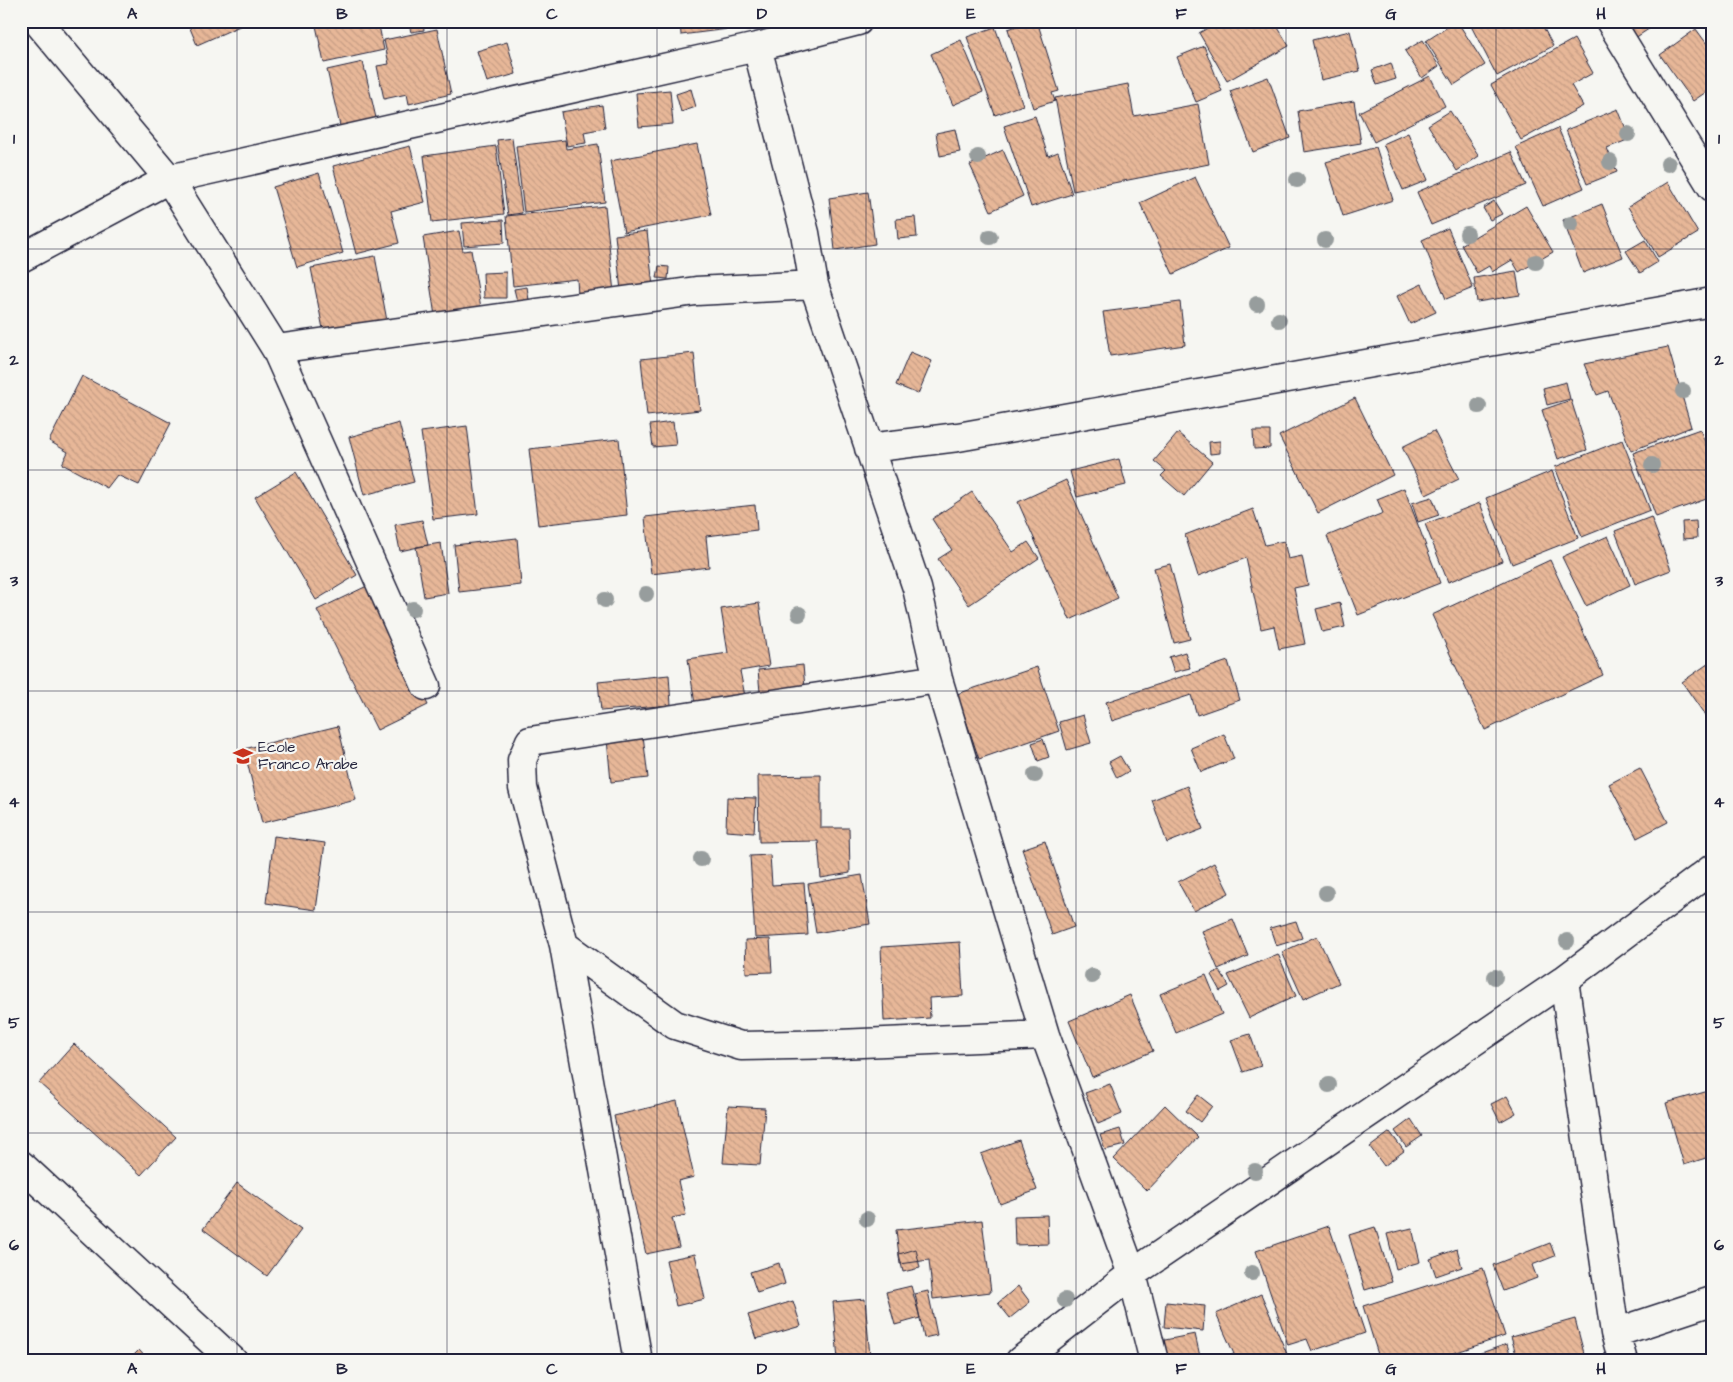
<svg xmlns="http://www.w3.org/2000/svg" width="1733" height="1382" viewBox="0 0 1733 1382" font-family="'Architects Daughter',sans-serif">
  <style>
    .building { fill: url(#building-back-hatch); stroke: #22223b }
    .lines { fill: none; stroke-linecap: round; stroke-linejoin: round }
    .minor-casing { stroke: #22223b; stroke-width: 31 }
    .minor { stroke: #f6f6f2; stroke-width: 28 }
    .tree { fill: #979d9d }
    .grid { fill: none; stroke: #22223b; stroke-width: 1; stroke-opacity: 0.55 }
    .labels { text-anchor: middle; stroke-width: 4.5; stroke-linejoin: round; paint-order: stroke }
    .poi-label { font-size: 15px; fill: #22223b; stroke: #f6f6f2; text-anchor: start }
    .neatline { fill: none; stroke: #22223b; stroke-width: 2 }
    .grid-label { font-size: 16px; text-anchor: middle; font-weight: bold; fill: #22223b }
  </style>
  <defs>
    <pattern id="building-back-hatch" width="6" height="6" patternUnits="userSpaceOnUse" patternTransform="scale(1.25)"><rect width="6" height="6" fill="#e7b798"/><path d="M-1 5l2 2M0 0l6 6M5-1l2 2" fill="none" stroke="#c69d84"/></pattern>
  </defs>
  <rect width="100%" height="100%" fill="#f6f6f2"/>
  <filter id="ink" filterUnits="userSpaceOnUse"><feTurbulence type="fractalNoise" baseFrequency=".02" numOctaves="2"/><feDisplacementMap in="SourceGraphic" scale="10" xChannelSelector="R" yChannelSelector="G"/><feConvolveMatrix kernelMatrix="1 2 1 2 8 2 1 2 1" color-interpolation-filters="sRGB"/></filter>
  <g filter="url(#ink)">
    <path class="building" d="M150 21H164L154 27Z
      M187 21H251L197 45Z
      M315 21H378L384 50 324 63Z
      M408 21H423L424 30 411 32Z
      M680 21H791L681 35Z
      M1032 21H1037L1059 91 1052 93 1055 101 1033 108 1008 29Z
      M1220 21H1274L1289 46 1227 81 1199 33Z
      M1457 21 1485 65 1454 85 1426 41Z
      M1480 21H1540L1553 46 1497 76 1471 26Z
      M1624 21H1661L1635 38Z
      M995 27 1023 105 995 115 967 37Z
      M437 29 451 94 409 104 407 94 384 99 377 66 389 64 384 40Z
      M1696 29 1712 51V59L1707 63 1712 70V88L1693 101 1660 55Z
      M1350 31 1360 71 1321 80 1312 40Z
      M1574 39 1593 73 1571 85 1583 106 1521 140 1491 85Z
      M961 40 983 92 953 105 931 54Z
      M1423 40 1439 66 1422 78 1405 51Z
      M507 42 516 74 487 82 477 51Z
      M1204 46 1222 91 1196 102 1177 57Z
      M363 62 376 118 340 126 327 70Z
      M1391 63 1396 79 1377 85 1372 70Z
      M1430 76 1445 106 1374 142 1359 112Z
      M1268 77 1290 138 1253 152 1230 91Z
      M1128 84 1134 116 1198 104 1209 164 1073 191 1055 98Z
      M691 89 696 107 681 112 676 94Z
      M670 90 673 124 639 127 636 93Z
      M1354 101 1361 143 1304 152 1298 111Z
      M602 105 605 128 584 132 586 143 567 146 561 112Z
      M1618 109 1630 139 1607 148 1617 172 1587 184 1566 130Z
      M1450 111 1479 156 1457 171 1428 125Z
      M1035 116 1048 156 1058 152 1072 194 1031 207 1004 126Z
      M1558 128 1584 188 1543 206 1516 147Z
      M955 129 960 152 940 156 936 133Z
      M1408 133 1428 180 1403 190 1383 144Z
      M512 138 522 213 508 215 497 140Z
      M565 140 566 149 598 144 605 202 524 212 516 146Z
      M697 144 711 215 624 232 610 161Z
      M410 146 425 202 391 211 399 243 356 254 333 166Z
      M496 146 504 214 432 222 424 156Z
      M1376 147 1393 200 1343 216 1326 162Z
      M1003 150 1023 196 991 211 970 165Z
      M1511 152 1526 185 1431 225 1417 192Z
      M319 173 343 253 297 267 273 187Z
      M1195 177 1229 248 1173 274 1140 203Z
      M1668 182 1698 233 1658 257 1628 207Z
      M868 192 875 244 835 250 829 198Z
      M1494 201 1502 214 1490 220 1483 208Z
      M1602 204 1623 257 1583 273 1563 220Z
      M605 206 614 293 578 296 577 279 513 286 506 216Z
      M1526 206 1553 252 1519 272 1512 260 1492 272 1489 266 1477 273 1461 245Z
      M915 217 917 237 898 239 896 219Z
      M503 220 504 243 464 246 462 223Z
      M1448 228 1473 288 1446 299 1422 240Z
      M459 231 463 251 471 250 481 308 435 316 423 237Z
      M647 231 653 287 621 291 615 235Z
      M1645 240 1658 262 1640 273 1626 251Z
      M375 256 387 321 324 334 311 268Z
      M659 266 669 267 668 279 657 278Z
      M1516 271 1520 295 1477 302 1474 278Z
      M506 272V298H484L483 273Z
      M1422 284 1436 312 1410 324 1397 296Z
      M527 287 529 300 517 301 514 289Z
      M1180 302 1185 345 1110 356 1103 312Z
      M1668 347 1691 427 1631 451 1608 391 1597 395 1584 364Z
      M910 352 932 361 918 394 896 385Z
      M694 353 700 410 647 416 641 359Z
      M82 376 171 423 139 485 117 475 107 488 62 464 68 452 49 441Z
      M1566 382 1570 399 1547 405 1543 388Z
      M1355 398 1393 475 1318 513 1279 436Z
      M1571 400 1587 450 1558 459 1542 410Z
      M673 422 676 445 653 447 650 425Z
      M399 423 414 482 364 495 349 437Z
      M467 426 478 514 433 519 421 432Z
      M1700 429 1712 461V497L1656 517 1633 453Z
      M1253 431H1270V448L1254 449Z
      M1434 431 1459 479 1426 495 1402 447Z
      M1178 433 1212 462 1184 496 1161 476 1166 471 1154 461Z
      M619 439 627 515 538 525 529 449Z
      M1622 440 1650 510 1582 537 1555 467Z
      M1220 441V453L1210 454 1209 442Z
      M1119 459 1126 485 1077 497 1070 471Z
      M1552 471 1578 538 1512 564 1486 498Z
      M296 472 357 575 316 600 255 497Z
      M1066 480 1118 598 1070 620 1018 502Z
      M1404 488 1440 583 1358 615 1327 536 1383 513 1377 499Z
      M972 492 1013 552 1028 542 1039 558 969 605 938 559 952 550 932 519Z
      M1432 497 1439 515 1418 522 1412 503Z
      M1480 503 1502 561 1448 582 1425 524Z
      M755 505 757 530 706 536 709 567 651 574 645 517Z
      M1253 509 1265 545 1284 541 1288 559 1302 556 1308 585 1294 588 1305 644 1279 649 1274 626 1261 629 1246 558 1198 576 1185 535Z
      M1651 517 1671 570 1635 584 1615 531Z
      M422 520 428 545 400 551 395 525Z
      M1696 521 1697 538 1683 539 1682 522Z
      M1608 536 1630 585 1586 606 1562 557Z
      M517 538 521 585 459 592 454 545Z
      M441 543 448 593 424 597 416 547Z
      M1550 560 1603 675 1485 730 1432 615Z
      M1170 564 1190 639 1174 643 1154 568Z
      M369 585 428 705 377 730 317 610Z
      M759 603 769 666 740 671 745 696 695 704 688 659 728 653 721 609Z
      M1340 603 1345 627 1322 632 1316 609Z
      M1185 652 1190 668 1174 672 1169 657Z
      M1228 661 1240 700 1197 715 1191 695 1112 721 1106 702Z
      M1712 661V715L1707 718 1682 682Z
      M803 665 805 688 760 692 758 670Z
      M1037 667 1059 731 979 759 957 694Z
      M669 675 671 705 601 711 598 682Z
      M1083 715 1091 743 1067 750 1059 722Z
      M338 726 356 800 262 823 244 749Z
      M1224 734 1234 759 1201 772 1191 748Z
      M643 735 648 778 611 782 607 739Z
      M1043 739 1049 757 1038 761 1032 743Z
      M1120 756 1129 771 1117 778 1109 762Z
      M1640 768 1668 822 1637 838 1609 784Z
      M821 775V828H849L850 873 821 878 818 841 759 842 758 776Z
      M1187 786 1203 829 1167 843 1152 800Z
      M727 797 756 798 754 833 726 831Z
      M274 836 325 843 316 910 266 903Z
      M1045 841 1074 927 1052 935 1022 849Z
      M770 855 772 885 804 883 808 935 755 938 750 856Z
      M1214 863 1229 893 1194 911 1178 882Z
      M862 875 870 924 816 933 808 884Z
      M1233 919 1248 956 1218 969 1202 931Z
      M1296 921 1302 938 1276 946 1270 928Z
      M1317 936 1339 983 1303 999 1282 952Z
      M770 939 772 972 746 973 745 940Z
      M960 942 963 996 929 998 930 1018 884 1021 881 947Z
      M1278 954 1296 996 1249 1018 1228 975Z
      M1219 970 1229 986 1220 991 1211 975Z
      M1206 975 1222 1014 1176 1033 1160 994Z
      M1130 995 1153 1051 1092 1077 1069 1021Z
      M1250 1034 1261 1066 1243 1072 1231 1040Z
      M74 1044 176 1137 141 1175 39 1083Z
      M1110 1084 1122 1114 1098 1124 1085 1093Z
      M1712 1090V1156L1684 1165 1666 1103Z
      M1198 1095 1212 1106 1200 1122 1186 1111Z
      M1507 1096 1516 1113 1500 1122 1491 1104Z
      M677 1101 694 1177 678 1181 686 1215 672 1218 679 1247 646 1254 614 1116Z
      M1165 1105 1198 1137 1147 1191 1114 1159Z
      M728 1106 765 1108 760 1165 723 1163Z
      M1411 1119 1422 1136 1406 1147 1395 1131Z
      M1120 1129 1125 1145 1105 1150 1100 1135Z
      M1390 1132 1404 1151 1384 1166 1370 1147Z
      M1019 1140 1037 1190 1000 1204 981 1154Z
      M237 1183 301 1230 267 1276 203 1229Z
      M1047 1215 1048 1244 1015 1245 1014 1216Z
      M982 1220 991 1292 933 1299 929 1260 900 1264 896 1230Z
      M1329 1226 1365 1333 1312 1351 1307 1339 1288 1345 1256 1251Z
      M1375 1227 1392 1282 1365 1290 1349 1235Z
      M1412 1228 1420 1262 1396 1269 1387 1234Z
      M1550 1243 1555 1256 1532 1265 1537 1278 1503 1291 1493 1265Z
      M916 1249 920 1268 903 1272 899 1254Z
      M1457 1249 1462 1267 1436 1276 1430 1259Z
      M695 1254 705 1299 676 1306 666 1260Z
      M779 1263 785 1284 757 1293 750 1272Z
      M1483 1268 1505 1336 1430 1361H1380L1363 1306Z
      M911 1286 920 1318 895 1325 886 1292Z
      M1018 1286 1030 1302 1010 1318 998 1303Z
      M928 1291 937 1335 924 1338 915 1294Z
      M1261 1294 1287 1354 1273 1361H1218L1234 1354 1216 1314Z
      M865 1299 870 1357 838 1360 833 1302Z
      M793 1301 801 1326 756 1339 748 1315Z
      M1166 1302 1205 1306 1203 1331 1164 1327Z
      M1575 1319 1586 1361H1518L1511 1337Z
      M1195 1334 1201 1361H1164L1160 1341Z
      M1507 1344 1512 1361H1458Z
      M139 1350 149 1361H128Z
      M1346 1355 1348 1361H1322Z"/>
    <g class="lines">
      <defs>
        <path id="minor" d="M37 21 169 179 276 349 426 686
          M1610 21 1712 187
          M757 47 805 233 814 285
          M21 258 169 179 757 47 858 21
          M276 349 696 291 814 285 917 588 938 679 1045 1035 1132 1274 1154 1361
          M869 448 958 437 1712 302
          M564 945 675 1025 741 1046 839 1044 1045 1035
          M1564 980 1615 1333 1623 1361
          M21 1165 233 1361
          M1615 1333 1712 1301
          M638 1361 564 945 523 788 522 760 530 741 938 679
          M1020 1361 1132 1274 1564 980 1712 869"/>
      </defs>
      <use href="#minor" class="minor-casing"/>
      <use href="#minor" class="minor"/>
    </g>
    <g class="tree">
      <circle cx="1628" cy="134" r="8"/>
      <circle cx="978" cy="157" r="8"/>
      <circle cx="1610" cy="162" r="8"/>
      <circle cx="1668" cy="164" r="8"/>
      <circle cx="1297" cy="180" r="8"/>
      <circle cx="1571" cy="224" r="8"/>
      <circle cx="1467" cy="234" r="8"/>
      <circle cx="990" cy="237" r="8"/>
      <circle cx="1325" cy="240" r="8"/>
      <circle cx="1536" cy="262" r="8"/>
      <circle cx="1257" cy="304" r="8"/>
      <circle cx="1279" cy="320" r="8"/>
      <circle cx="1683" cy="391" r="8"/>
      <circle cx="1479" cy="406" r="8"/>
      <circle cx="1652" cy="465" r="8"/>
      <circle cx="646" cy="594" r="8"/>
      <circle cx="605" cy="600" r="8"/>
      <circle cx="413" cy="609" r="8"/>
      <circle cx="799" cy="614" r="8"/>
      <circle cx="1035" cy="775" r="8"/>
      <circle cx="701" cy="859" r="8"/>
      <circle cx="1326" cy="893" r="8"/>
      <circle cx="1567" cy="941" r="8"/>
      <circle cx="1092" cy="976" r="8"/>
      <circle cx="1495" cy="977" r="8"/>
      <circle cx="1329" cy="1085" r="8"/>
      <circle cx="1255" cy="1171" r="8"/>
      <circle cx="867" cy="1219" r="8"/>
      <circle cx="1252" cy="1273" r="8"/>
      <circle cx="1065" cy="1300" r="8"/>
    </g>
  </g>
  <path class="grid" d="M237 21V1361M447 21V1361M657 21V1361M866 21V1361M1076 21V1361M1286 21V1361M1496 21V1361M21 249H1712M21 470H1712M21 691H1712M21 912H1712M21 1133H1712"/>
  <defs>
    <symbol id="school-bare" viewBox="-9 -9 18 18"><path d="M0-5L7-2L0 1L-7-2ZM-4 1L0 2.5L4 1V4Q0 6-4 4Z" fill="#c8321e" stroke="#f6f6f2" stroke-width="2.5" paint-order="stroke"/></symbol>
  </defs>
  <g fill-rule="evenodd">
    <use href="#school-bare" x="229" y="742" width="28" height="28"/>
  </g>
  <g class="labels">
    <g class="poi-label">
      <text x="258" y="752">Ecole<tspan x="258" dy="17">Franco Arabe</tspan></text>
    </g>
  </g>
  <rect width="1733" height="1382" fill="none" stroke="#f6f6f2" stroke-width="55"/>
  <rect x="28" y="28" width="1678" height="1326" class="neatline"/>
  <g class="grid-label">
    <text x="132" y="19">A</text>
    <text x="342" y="19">B</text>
    <text x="552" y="19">C</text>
    <text x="762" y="19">D</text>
    <text x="971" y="19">E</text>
    <text x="1181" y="19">F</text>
    <text x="1391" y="19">G</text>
    <text x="1601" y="19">H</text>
    <text x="14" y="144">1</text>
    <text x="1719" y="144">1</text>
    <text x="14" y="365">2</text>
    <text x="1719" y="365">2</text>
    <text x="14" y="586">3</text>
    <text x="1719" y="586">3</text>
    <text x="14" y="807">4</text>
    <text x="1719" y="807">4</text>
    <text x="14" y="1028">5</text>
    <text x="1719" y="1028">5</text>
    <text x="14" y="1250">6</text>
    <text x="1719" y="1250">6</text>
    <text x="132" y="1374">A</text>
    <text x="342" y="1374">B</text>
    <text x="552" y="1374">C</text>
    <text x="762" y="1374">D</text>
    <text x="971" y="1374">E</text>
    <text x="1181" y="1374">F</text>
    <text x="1391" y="1374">G</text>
    <text x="1601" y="1374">H</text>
  </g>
</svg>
